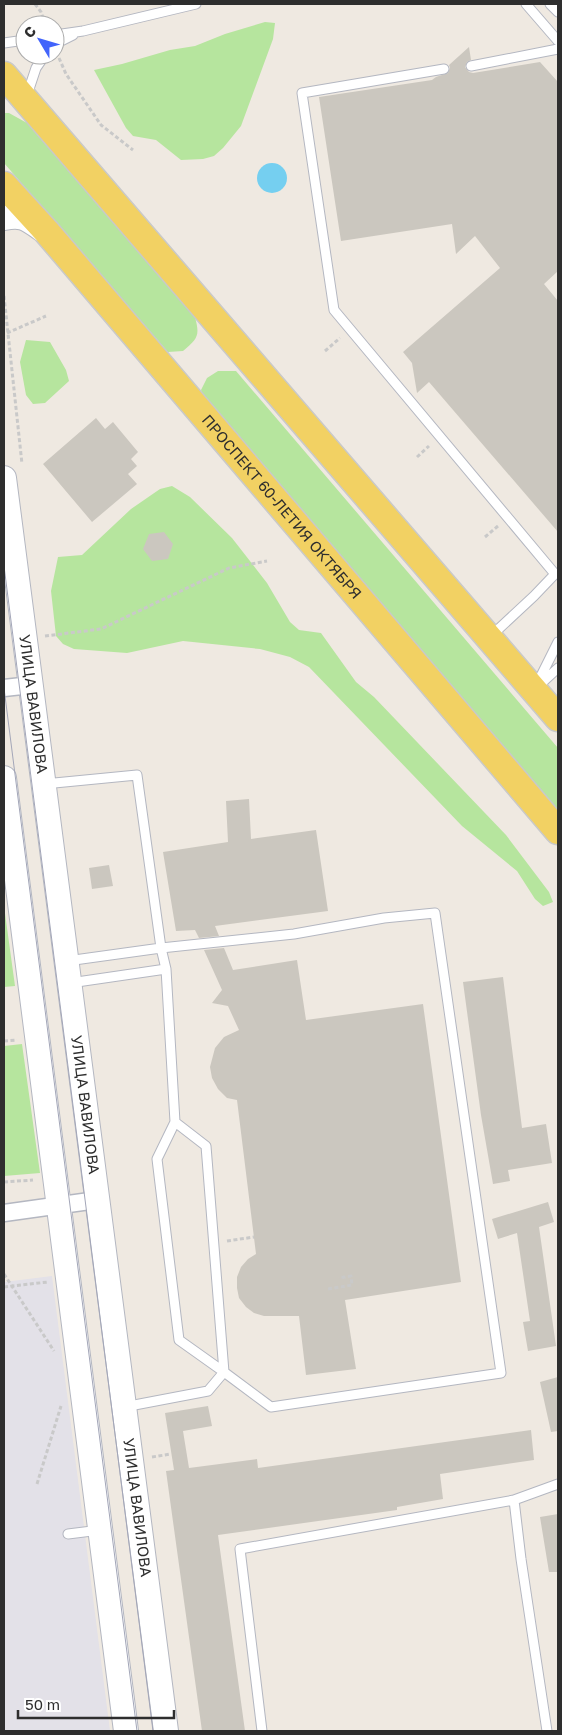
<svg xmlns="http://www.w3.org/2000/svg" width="562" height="1735" viewBox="0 0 562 1735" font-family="'Golos Text',sans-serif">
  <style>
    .industrial { fill: #e3e1e8 }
    .green { fill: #b6e59e }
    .water { fill: #75cff0 }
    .building { fill: #cbc7bf }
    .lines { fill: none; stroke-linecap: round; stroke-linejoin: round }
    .lane-casing { stroke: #b4b7c1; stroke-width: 11 }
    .street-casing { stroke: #b4b7c1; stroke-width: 19 }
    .secondary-casing { stroke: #b4b7c1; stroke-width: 26 }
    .primary-casing { stroke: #c9c9c9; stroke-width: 29 }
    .path { stroke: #c9c9c9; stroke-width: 3; stroke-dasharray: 4 2.5; stroke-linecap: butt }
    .lane { stroke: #fff; stroke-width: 9 }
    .street { stroke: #fff; stroke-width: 16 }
    .secondary { stroke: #fff; stroke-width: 24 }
    .primary { stroke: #f2d163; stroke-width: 26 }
    .tram { stroke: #a3a6b8; stroke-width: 1 }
    .labels { text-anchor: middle; stroke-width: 4.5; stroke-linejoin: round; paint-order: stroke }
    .street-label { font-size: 15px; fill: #2e2e2e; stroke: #fff }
  </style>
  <rect width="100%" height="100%" fill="#efe9e1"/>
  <path class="industrial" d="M52 1276 110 1731H4V1282Z"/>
  <path class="green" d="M265 22 275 23 273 39 241 126 223 148 214 156 203 159 181 160 156 140 133 136 126 128 94 70 122 64 170 50 195 46 225 34Z
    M4 113H9L27 123 195 317C200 336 198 338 183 351L168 352 4 163Z
    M26 340 50 342 66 370 69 381 45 403 33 404 26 395 20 362Z
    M218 371H236L558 748V815L206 405 201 390 207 378Z
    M172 486 190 497 232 538 267 583 290 622 299 630 321 633 356 682 374 697 506 835 549 892 553 902 543 906 535 899 517 871 462 826 309 667 290 657 260 649 183 641 127 653 74 649 63 644 56 636 51 591 58 557 82 555 131 509 160 489Z
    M4 906 15 986 4 987Z
    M22 1044 40 1173 4 1176V1046Z"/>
  <path class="water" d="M257 178a15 15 0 1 1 30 0a15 15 0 1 1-30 0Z"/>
  <path class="building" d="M469 47 471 60 467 62 465 67 469 72 473 73 540 62 558 82V271L544 284 558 301V532L429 382 417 393 412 363 403 352 500 268 475 236 456 254 452 224 341 241 319 97 432 80 436 77 448 73 450 68 449 65Z
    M96 418 105 429 113 422 138 452 131 459 137 466 128 474 137 484 92 522 43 464Z
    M164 532 173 544 168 559 152 561 143 549 149 534Z
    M249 799 251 839 316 830 328 911 215 926 219 936 199 938 195 930 176 931 163 852 228 842 226 801Z
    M109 865 113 886 92 889 89 868Z
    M224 948 233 970 297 960 306 1020 423 1004 461 1282 345 1300 356 1369 306 1375 299 1316H264L254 1313 246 1307 239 1298 237 1288V1277L241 1267 248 1259 256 1254 237 1100 227 1098 218 1089 212 1078 210 1067 215 1048 224 1037 239 1030 228 1006 212 1003 222 990 204 950Z
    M503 977 522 1128 546 1124 552 1163 508 1170 510 1181 493 1184 481 1115 463 982Z
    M548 1202 554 1222 539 1227 556 1346 528 1351 523 1322 530 1321 517 1233 498 1239 492 1219Z
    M558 1377V1431L551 1432 540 1382Z
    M208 1406 212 1426 183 1431 189 1468 257 1459 258 1468 531 1430 534 1460 440 1474 443 1499 397 1507V1510L218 1535 245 1731H202L166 1471 174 1470 165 1413Z
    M558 1514V1572H549L540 1517Z"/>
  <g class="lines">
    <defs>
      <path id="lane" d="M526 4 558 41
        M550 4 558 12
        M55 35 83 31 196 4
        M4 43 25 40
        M55 44 73 35
        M471 66 558 49
        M444 69 302 93 334 310 555 574 534 596 491 636
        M27 95 36 68 45 55
        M558 642 534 690 558 668
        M44 784 137 775 161 948 166 969 175 1122 157 1159 179 1340 224 1372 206 1146 175 1122
        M67 961 161 948 294 934 384 918 435 913 501 1373 271 1407 224 1372 208 1391 124 1407
        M70 983 166 969
        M514 1500 558 1484
        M68 1534 100 1530
        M262 1731 240 1549 514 1500 521 1559 547 1731"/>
      <path id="street" d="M4 688 31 685
        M4 1213 97 1200"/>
      <g id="secondary">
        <path d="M4 218C23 214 27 219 43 230"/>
        <path id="s1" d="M4 478 166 1731"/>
        <path d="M4 778 126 1731"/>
      </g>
      <g id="primary">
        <path d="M4 75 558 718"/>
        <path id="s2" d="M4 185 46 231 558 831"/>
      </g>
    </defs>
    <use href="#lane" class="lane-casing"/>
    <use href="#street" class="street-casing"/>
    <use href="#secondary" class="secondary-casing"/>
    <use href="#primary" class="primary-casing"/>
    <path class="path" d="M35 4 41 12 45 24
      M59 58 66 74 101 125 133 150
      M4 296 22 464
      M7 333 46 316
      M325 351 340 338
      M417 457 429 446
      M485 537 498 526
      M45 636 101 629 229 568 267 561
      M4 1041 17 1040
      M4 1182 33 1180
      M227 1241 254 1237
      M4 1274 54 1351
      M4 1287 48 1282
      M328 1289 352 1285 351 1276 339 1278
      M152 1457 171 1454
      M37 1484 61 1406"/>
    <use href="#lane" class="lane"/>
    <use href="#street" class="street"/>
    <use href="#secondary" class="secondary"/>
    <use href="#primary" class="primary"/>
    <path class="tram" d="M4 566 153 1731
      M4 688 137 1731"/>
  </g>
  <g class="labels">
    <g class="street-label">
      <text dy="5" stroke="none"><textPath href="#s2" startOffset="425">ПРОСПЕКТ 60-ЛЕТИЯ ОКТЯБРЯ</textPath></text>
      <text dy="5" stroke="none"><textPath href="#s1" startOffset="228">УЛИЦА ВАВИЛОВА</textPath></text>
      <text dy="5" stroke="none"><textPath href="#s1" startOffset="632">УЛИЦА ВАВИЛОВА</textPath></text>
      <text dy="5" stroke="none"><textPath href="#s1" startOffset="1038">УЛИЦА ВАВИЛОВА</textPath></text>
    </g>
  </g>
  <rect width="562" height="1735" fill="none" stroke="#2e2e2e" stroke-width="10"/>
  <g transform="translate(40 40) rotate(308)"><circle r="24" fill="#ffffff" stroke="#ababab"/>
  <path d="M0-4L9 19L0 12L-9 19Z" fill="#4264fb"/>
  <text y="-8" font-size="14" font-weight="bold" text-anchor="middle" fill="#2e2e2e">С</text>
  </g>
  <path d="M18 1710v8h156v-8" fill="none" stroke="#2e2e2e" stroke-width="2.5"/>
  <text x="25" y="1710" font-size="15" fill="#2e2e2e" stroke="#ffffff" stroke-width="4" paint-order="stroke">50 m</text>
</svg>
